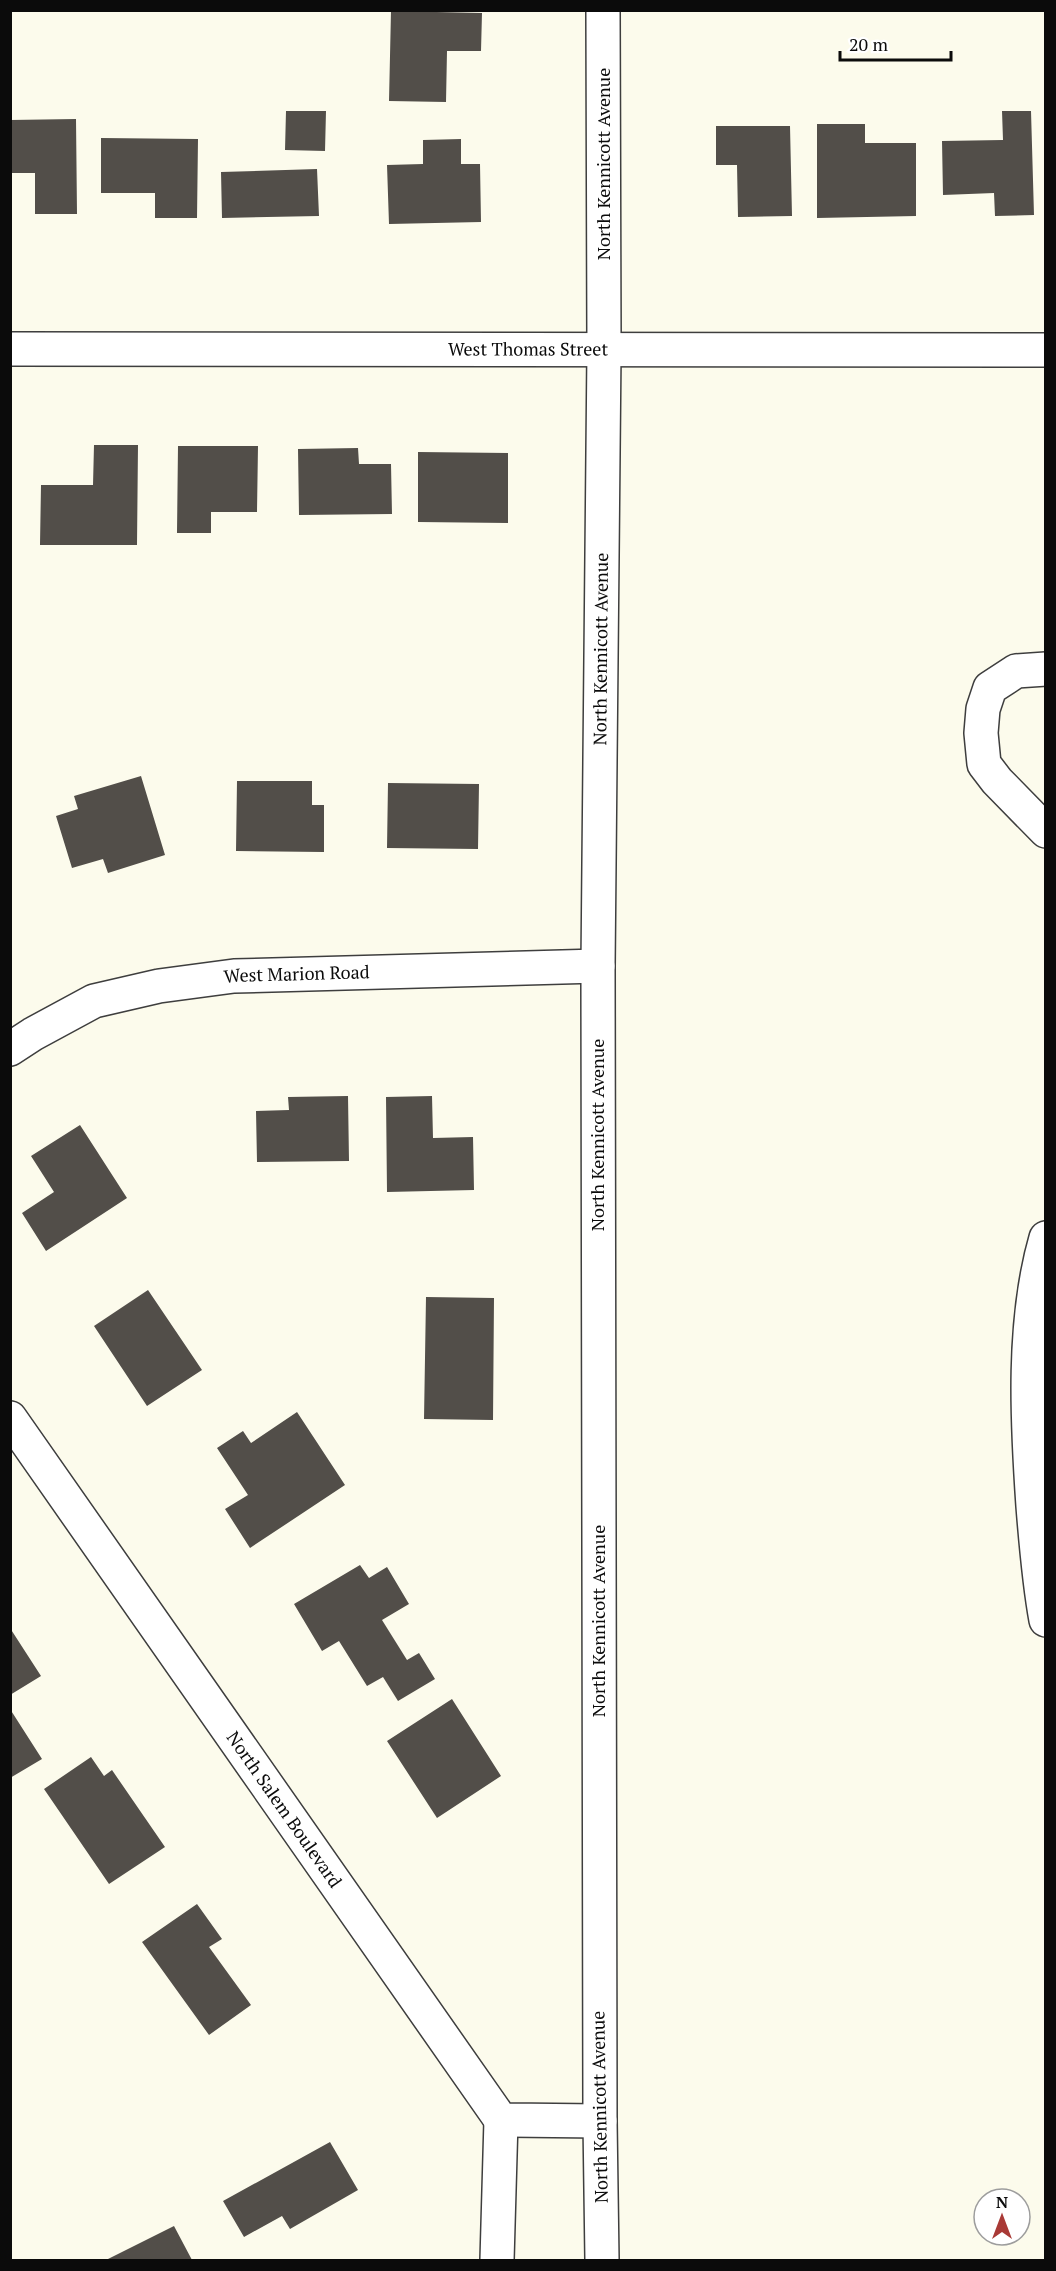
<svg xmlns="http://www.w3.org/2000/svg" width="1056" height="2271" viewBox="0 0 1056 2271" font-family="'PT Serif',serif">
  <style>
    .building { fill: #524e49 }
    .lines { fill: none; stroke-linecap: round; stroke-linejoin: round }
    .minor-casing { stroke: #3e3e3e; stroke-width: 36 }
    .minor { stroke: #fff; stroke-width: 33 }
    .labels { text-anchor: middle; stroke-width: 6; stroke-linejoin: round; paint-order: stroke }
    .street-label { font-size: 18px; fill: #0b0b0b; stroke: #fff }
  </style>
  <rect width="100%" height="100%" fill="#fcfbec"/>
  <path class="building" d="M391 11 482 13 481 51H447L446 102 389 101Z
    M286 111H326L325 151 285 150Z
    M1002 111H1031L1034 215 995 216 994 193 943 195 942 141 1003 140Z
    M76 119 77 214H35V173H10V120Z
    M817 124H865V143H916V216L817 218Z
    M716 126H790L792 216 738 217 737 165H716Z
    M101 138 198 139 197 218H155V193H101Z
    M461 139V164H480L481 222 389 224 387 165 423 164V140Z
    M317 169 319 216 222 218 221 172Z
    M94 445H138L137 545H40L41 485H93Z
    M178 446H258L257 512H211V533H177Z
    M358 448 359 464H391L392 514 299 515 298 449Z
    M418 452 508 453V523L418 522Z
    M141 776 165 855 108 873 103 859 72 868 56 816 78 809 74 796Z
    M237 781H312V805H324V852L236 851Z
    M388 783 479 784 478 849 387 848Z
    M348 1096 349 1161 257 1162 256 1111 289 1110 288 1097Z
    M432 1096 433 1138 473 1137 474 1190 387 1192 386 1097Z
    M80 1125 127 1198 46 1251 22 1213 54 1192 31 1156Z
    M148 1290 202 1370 147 1406 94 1326Z
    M426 1297 494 1298 493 1420 424 1419Z
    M297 1412 345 1485 250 1548 225 1509 248 1495 217 1448 243 1431 251 1443Z
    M360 1565 369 1578 387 1567 409 1604 382 1620 407 1660 419 1653 435 1679 398 1701 383 1677 367 1686 339 1641 322 1651 294 1604Z
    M10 1628 41 1676 10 1695Z
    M452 1699 501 1776 437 1818 387 1741Z
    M10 1709 42 1759 10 1778Z
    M91 1757 104 1776 112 1770 165 1847 109 1884 44 1789Z
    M197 1904 222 1939 209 1947 251 2005 209 2035 142 1942Z
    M330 2142 358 2190 290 2229 282 2216 244 2237 223 2201Z
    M174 2226 192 2260H106Z"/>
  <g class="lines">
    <defs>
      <g id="minor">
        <path id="s1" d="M10 349 1046 350"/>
        <path d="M1046 669 1016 671 990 688 983 709 981 733 984 764 997 781 1046 831"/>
        <path id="s2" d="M10 1049 33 1034 94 1001 159 986 234 976 598 966"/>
        <path d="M1046 1238C1022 1321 1027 1420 1033 1506 1036 1544 1039 1582 1046 1620"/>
        <path id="s3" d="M10 1418 501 2120 600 2121"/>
        <path d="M497 2260 501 2120"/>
        <path id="s4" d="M602 2260 600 2121 598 966 604 350 603 10"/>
      </g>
    </defs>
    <use href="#minor" class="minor-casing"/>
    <use href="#minor" class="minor"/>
  </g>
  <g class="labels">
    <g class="street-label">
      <text transform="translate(604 164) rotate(-90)" y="6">North Kennicott Avenue</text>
      <text dy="6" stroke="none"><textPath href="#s1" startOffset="518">West Thomas Street</textPath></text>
      <text dy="6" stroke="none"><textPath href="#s4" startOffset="1611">North Kennicott Avenue</textPath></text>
      <text dy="6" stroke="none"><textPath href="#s2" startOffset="302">West Marion Road</textPath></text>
      <text transform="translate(598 1135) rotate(-90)" y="6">North Kennicott Avenue</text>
      <text transform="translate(599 1621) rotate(-90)" y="6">North Kennicott Avenue</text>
      <text dy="6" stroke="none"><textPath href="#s3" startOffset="478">North Salem Boulevard</textPath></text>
      <text transform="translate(600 2107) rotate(-91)" y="6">North Kennicott Avenue</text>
    </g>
  </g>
  <rect width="1056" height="2271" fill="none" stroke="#0b0b0b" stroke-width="24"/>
  <g transform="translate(1002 2217)"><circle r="28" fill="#ffffff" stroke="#9d9d9d" stroke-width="1.5"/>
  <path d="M0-4.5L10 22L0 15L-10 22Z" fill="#a93a36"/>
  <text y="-9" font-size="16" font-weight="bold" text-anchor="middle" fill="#0b0b0b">N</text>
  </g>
  <path d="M840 51v9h111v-9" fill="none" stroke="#0b0b0b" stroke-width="3"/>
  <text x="849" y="51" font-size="18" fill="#0b0b0b" stroke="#ffffff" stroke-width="4.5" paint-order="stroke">20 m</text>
</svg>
